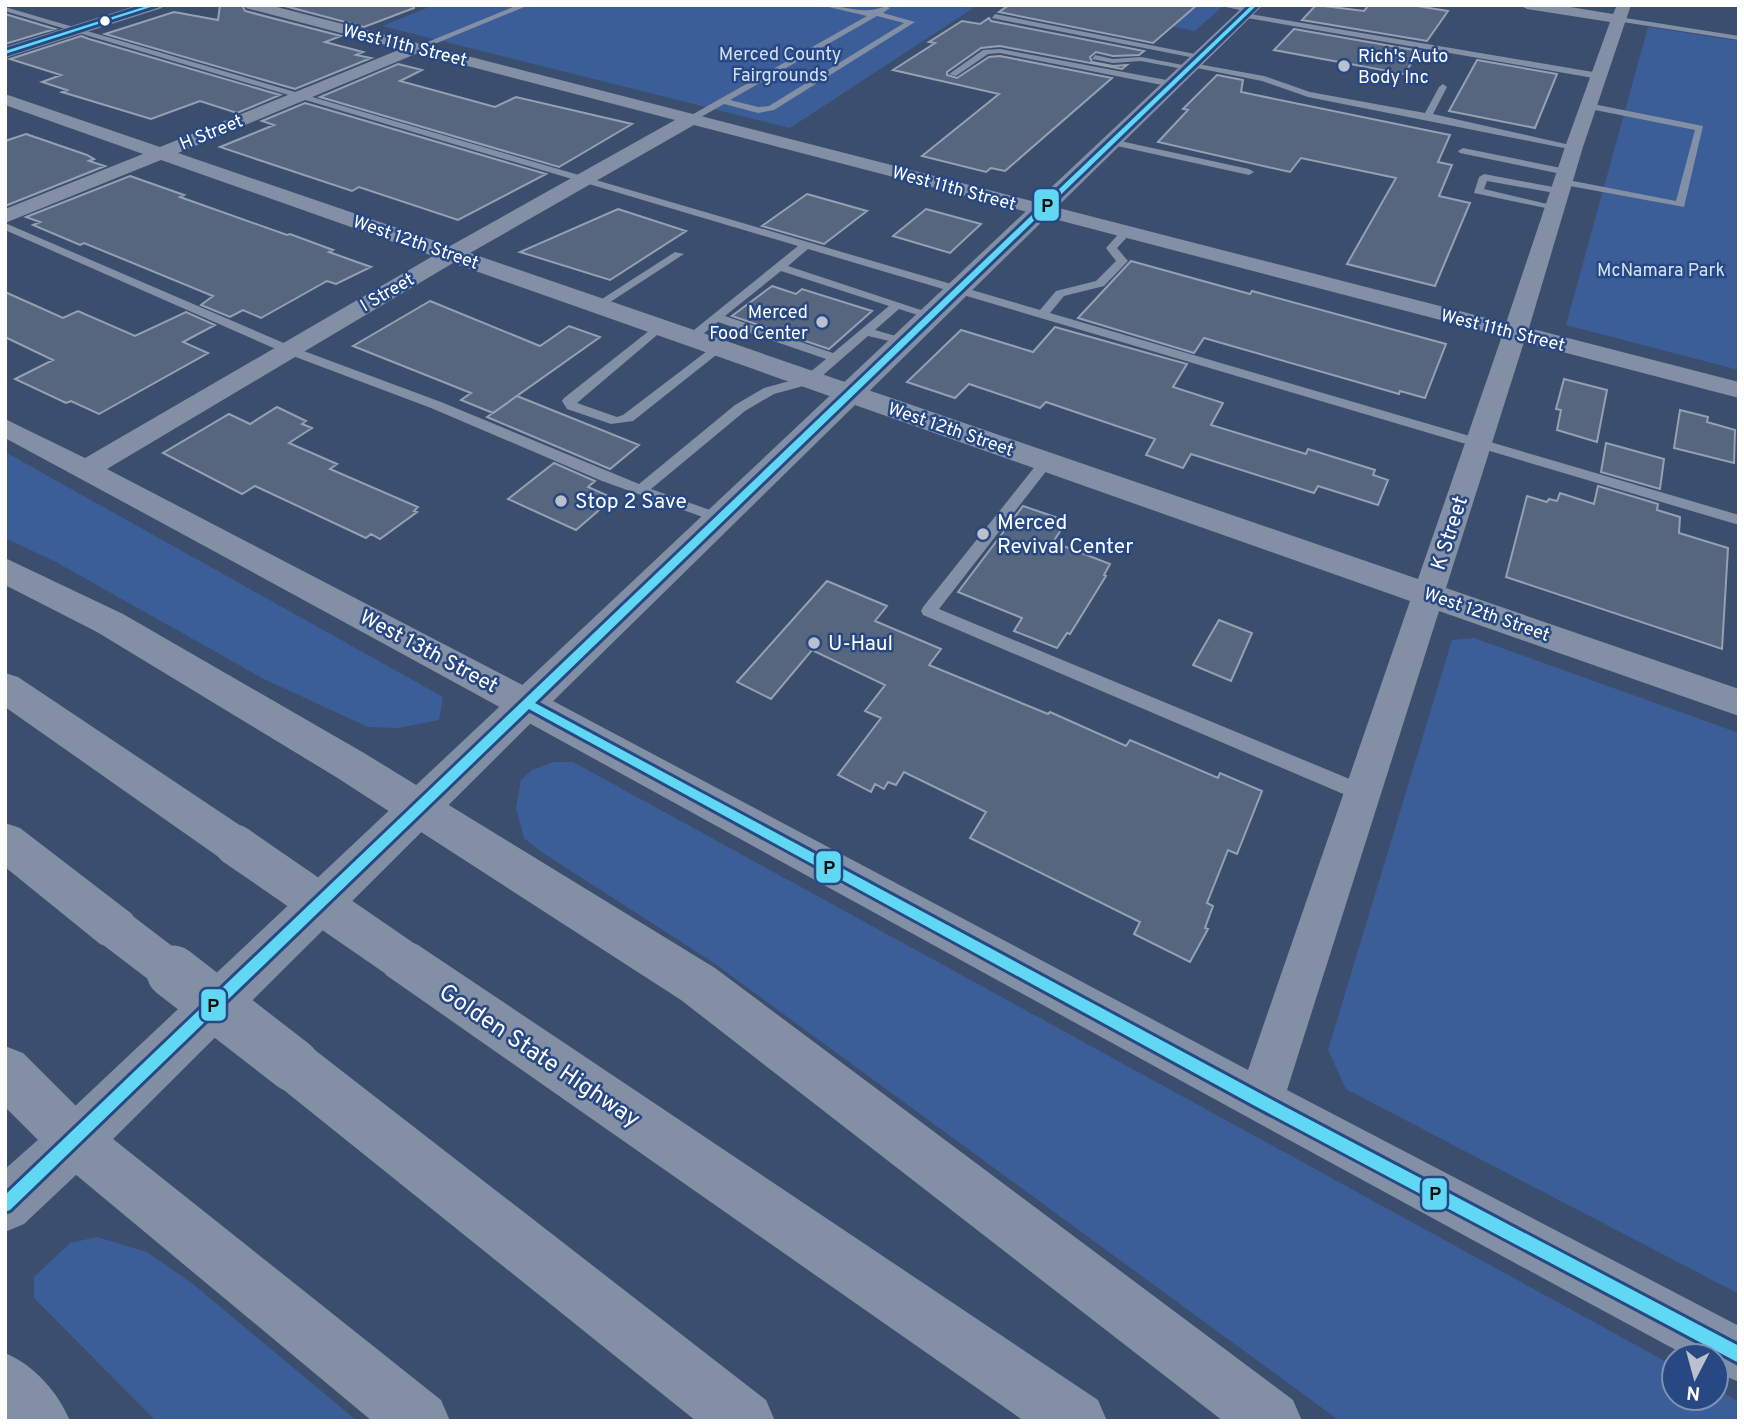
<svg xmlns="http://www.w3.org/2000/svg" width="1744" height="1426" viewBox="0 0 1744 1426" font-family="Overpass,sans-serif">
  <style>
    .green { fill: #3b5e99 }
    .building { fill: #57667f; stroke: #95a0b3; stroke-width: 2 }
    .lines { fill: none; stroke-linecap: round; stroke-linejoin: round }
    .service { fill: #828fa4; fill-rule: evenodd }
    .minor { fill: #828fa4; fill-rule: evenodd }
    .secondary { fill: #7d8aa0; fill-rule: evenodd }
    .primary { fill: #808da2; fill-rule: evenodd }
    .trunk { fill: #828ea3; fill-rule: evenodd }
    .motorway { fill: #838fa4; fill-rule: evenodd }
    .motorway-bridge-far1 { stroke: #838fa4; stroke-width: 41 }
    .motorway-bridge { stroke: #838fa4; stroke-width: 53 }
    .bus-1-casing { stroke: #274883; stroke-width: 6 }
    .bus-1 { fill: #60d8f3; fill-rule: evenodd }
    .bus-dot { fill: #fff; stroke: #274883; stroke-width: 2.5 }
    .poi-dot { fill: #bbc1cc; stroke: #274883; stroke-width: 2.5 }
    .labels { text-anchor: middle; stroke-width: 5; stroke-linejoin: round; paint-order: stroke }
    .far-street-label { font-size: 18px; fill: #fff; stroke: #274883 }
    .far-park-label { font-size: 18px; fill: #d3e0f6; stroke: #274883 }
    .far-poi-label { font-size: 18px; fill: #fff; stroke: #274883; text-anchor: start }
    .poi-label { font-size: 21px; fill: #fff; stroke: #274883; text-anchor: start }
    .street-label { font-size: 21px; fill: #fff; stroke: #274883 }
    .near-street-label { font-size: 24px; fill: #fff; stroke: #274883 }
    .line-badge { stroke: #274883; stroke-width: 2.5 }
    .pale-badge-label { font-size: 19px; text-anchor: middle; font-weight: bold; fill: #111 }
  </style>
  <rect width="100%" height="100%" fill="#3c4e6e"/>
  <path class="green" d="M434 5H978L790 128 382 26Z
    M1059 5H1224L1195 31Z
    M1648 27 1739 41V370L1566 325Z
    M5 452 443 697 439 720 398 728 368 727 264 679 56 562 5 538Z
    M1474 638 1739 733V1294L1346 1089 1328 1050 1452 640Z
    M554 762H573L1674 1366V1398H1716V1389L1739 1402V1421H1340L711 961 540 851 524 838 516 808 521 780 532 770Z
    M97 1237 147 1252 193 1284 357 1421H156L34 1298V1277L70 1243Z"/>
  <path class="building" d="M220 5H242L245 11 341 36 325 42 363 52 356 55 371 58 295 89 105 34 174 12 218 20Z
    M281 5H414V8L364 27Z
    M1009 5H1197L1153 43 999 12Z
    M1316 5 1364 11 1369 5H1411L1448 11 1427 41 1302 20Z
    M5 14 55 29 5 44Z
    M989 18 991 21 1144 51 1139 55 1113 56 1096 52 1090 57 1092 62 1113 66 1127 65 1122 69 1000 46 981 48 947 72V75L957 78 989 57 1000 56 1112 78 1005 171 991 168 986 172 922 156 999 94 893 70 935 43 929 42 962 21 980 24Z
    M1294 29 1420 51 1404 74 1274 50Z
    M81 36 89 39 280 95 237 113 200 101 151 119 62 92 67 90 42 82 61 75 10 59Z
    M1477 60 1557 74 1535 128 1449 111Z
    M398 64 422 70 400 81 495 107 516 97 632 124 559 167 320 97Z
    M1217 75 1243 80 1241 92 1450 135 1438 162 1452 165 1439 196 1470 203 1435 286 1347 264 1396 178 1301 158 1290 172 1158 142 1188 110 1183 109Z
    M305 103 546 174 458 220 359 187 352 191 220 147 274 125 262 121Z
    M26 134 87 155 94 159 89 161 105 166 5 206V141Z
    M130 176 184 195 180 197 287 235 290 234 333 250 329 252 371 267 336 284 327 281 261 318 243 310 230 317 201 305 213 296 84 243 80 245 33 225 40 222 26 217Z
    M807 194 867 211 824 244 762 226Z
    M618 209 686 231 610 280 520 252Z
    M926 209 981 224 950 253 893 236Z
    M1131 261 1250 294 1252 291 1446 344 1425 398 1400 391 1399 394 1204 338 1194 353 1078 318Z
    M772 286 796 294 802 289 872 311 829 349 732 316Z
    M5 292 63 318 78 311 135 336 186 312 215 325 183 342 208 353 99 414 71 401 66 403 15 379 53 360 5 337Z
    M430 301 540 346 569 326 600 337 493 413 461 400 471 393 353 346Z
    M1055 327 1187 364 1173 387 1223 403 1211 425 1306 454 1308 449 1375 470 1373 475 1388 480 1378 505 1318 486 1314 493 1191 454 1183 468 1146 455 1155 439 1046 402 1040 408 969 384 955 398 907 382 961 330 1033 352Z
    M1564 379 1607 390 1597 442 1557 430 1561 410 1556 409Z
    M517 396 639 445 610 469 487 417Z
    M277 407 306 421 302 424 312 428 289 443 337 464 330 469 418 507 414 511 417 512 380 539 371 534 366 538 255 486 242 494 163 453 229 414 250 424Z
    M1680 410 1708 417 1707 422 1735 430 1734 463 1674 448Z
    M1606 443 1664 459 1660 489 1601 472Z
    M554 463 595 481 588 487 613 498 576 530 508 499Z
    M1598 486 1658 504 1657 510 1680 517 1679 533 1728 548 1722 649 1506 577 1527 496 1547 502 1549 499 1557 501 1560 493 1594 504Z
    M1023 506 1067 521 1053 542 1110 564 1104 575 1106 576 1070 634 1067 633 1057 648 1014 631 1022 618 958 592Z
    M827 581 887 606 875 621 941 649 929 665 1048 714 1050 712 1126 746 1130 740 1218 778 1220 773 1262 791 1237 854 1228 850 1207 903 1213 906 1205 928 1208 929 1190 962 1134 934 1140 922 970 838 986 812 904 772 896 785 888 782 884 789 875 784 871 792 838 775 881 718 865 711 885 685 812 650 771 699 737 682Z
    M1219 620 1252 633 1231 681 1193 665Z"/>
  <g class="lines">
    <path class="service" d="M518 5H529L420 50 413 48Z
      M820 5C846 5 862 16 886 6L890 8 883 13 915 22 774 110 758 113 724 104 694 121H688V117L867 16ZM877 16 904 23 769 106 758 107 730 100Z
      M1217 5H1235L1253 10 1249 12Z
      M5 7 1040 310 1056 291 1096 281 1116 261 1106 248 1122 230H1130V234L1117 248 1128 261 1104 286 1064 296 1050 313 1739 515V525L808 249 788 266 936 315 930 319 899 309 875 330 906 339V345L868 336 814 383 774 394 745 411 651 489 724 515 726 518 724 521H714L602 481 431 408 285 353 5 230V223L293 347 441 402 639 484 735 405 764 388 804 377 826 359 718 322 694 341 684 338 798 246 5 11ZM781 271 889 306 833 353 725 316Z
      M1244 13 1599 73 1603 76 1599 79 1241 17Z
      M995 14 1200 55 1204 57 1200 59 992 18Z
      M1619 17 1739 36V40L1616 21Z
      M1000 49 1172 81 1176 84 1172 87 1000 53 988 54 956 76 949 74 983 50Z
      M1095 55 1113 59 1141 57 1188 66 1192 63 1264 76 1310 92 1425 113 1439 87 1443 84 1447 87 1433 114 1579 147 1574 150 1308 97 1262 81 1192 67 1188 70 1141 61 1113 63 1092 59Z
      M1588 103 1703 126 1684 207 1559 184 1558 182 1563 179 1676 201 1695 130 1585 108V104Z
      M1111 139 1249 169 1254 172 1249 175 1108 144V140Z
      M1463 148 1566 169 1571 172 1566 175 1460 153 1458 151Z
      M1484 174 1564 189V193L1560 194 1487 181 1484 189 1560 207 1555 210 1474 193 1479 177Z
      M675 252 684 254 601 308 591 306Z
      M659 323 663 324V330L577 403 617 417 623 415 715 345 725 348 633 421 611 424 567 409 562 401 564 398Z
      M1046 458 1053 462 1051 465 939 609 1369 787 1371 793 1369 799 1362 801 1355 799 923 615 921 611 923 607 1041 459Z"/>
    <path class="minor" d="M244 5H269L1506 323 1565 147 1610 22 1527 9 1520 5H1558L1613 14 1617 5H1631L1583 147 1529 328 1739 382V398L1524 342 1446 588 1739 689V716L1439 611 1287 1090 1739 1326V1382L1716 1372V1356H1687C1125 1053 567 741 5 438V419L85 458 433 256 161 160 5 223V209L143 154 5 105V94L160 147 401 49 246 8ZM418 53 675 120 450 246 178 153ZM694 125 1502 336 1418 579 470 253ZM453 263 1410 601 1248 1070 538 693 107 469Z
      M5 1353C34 1365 58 1392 70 1421H6Z"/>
    <path class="secondary" d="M138 5H164L162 8 5 58V47Z"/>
    <path class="primary" d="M75 1115 93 1123 101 1141 93 1159 24 1224 5 1232V1169L57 1123Z"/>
    <path class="trunk" d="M1245 5H1263L540 714 93 1159 75 1167 57 1159 49 1141 57 1123Z"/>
    <path class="motorway" d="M5 558 123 614 364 753 715 968 1293 1400 1302 1421H1223L681 1000 336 777 97 632 5 585Z
      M5 673 18 677 250 832 256 845 250 858 235 864 220 858 5 707Z
      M5 823 20 828 132 914 139 929 132 944 116 950 100 944 5 867Z
      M402 938 418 945 1098 1400 1107 1421H1024L386 975 379 960 386 945Z
      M293 1040 311 1047 766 1400 775 1421H696L275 1083 268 1065 275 1047Z
      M5 1046 23 1053 93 1123 441 1400 450 1421H372L57 1159 5 1107Z"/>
    <path class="motorway-bridge-far1" d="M235 845 402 960
      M116 929 175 974"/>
    <path class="motorway-bridge" d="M173 972 293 1065"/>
    <defs>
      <path id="bus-1" d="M150 5H157L5 54V51Z
        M1252 5H1257L535 703 1265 1096 1739 1346V1363L1255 1106 529 709 10 1210 5 1212V1195Z"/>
    </defs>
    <use href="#bus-1" class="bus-1-casing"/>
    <use href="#bus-1" class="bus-1"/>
  </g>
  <circle class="bus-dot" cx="105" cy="21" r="6"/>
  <g class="poi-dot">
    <circle cx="1344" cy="66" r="7"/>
    <circle cx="822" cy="322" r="7"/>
    <circle cx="561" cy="501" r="7"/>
    <circle cx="983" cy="534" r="7"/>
    <circle cx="814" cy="643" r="7"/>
  </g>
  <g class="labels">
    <g class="far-street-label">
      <text transform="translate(405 45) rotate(14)" y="6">West 11th Street</text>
      <text transform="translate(211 132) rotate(-22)" y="6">H Street</text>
      <text transform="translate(954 188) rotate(15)" y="6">West 11th Street</text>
      <text transform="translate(416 242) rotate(19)" y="6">West 12th Street</text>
      <text transform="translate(387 292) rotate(-30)" y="6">I Street</text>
      <text transform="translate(1503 330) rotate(14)" y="6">West 11th Street</text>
      <text transform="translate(951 429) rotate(19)" y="6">West 12th Street</text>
      <text transform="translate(1487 614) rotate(19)" y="6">West 12th Street</text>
    </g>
    <g class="far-park-label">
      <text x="780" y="60">Merced County<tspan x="780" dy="21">Fairgrounds</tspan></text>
      <text x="1661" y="276">McNamara Park</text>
    </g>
    <g class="far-poi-label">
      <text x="1358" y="62">Rich's Auto<tspan x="1358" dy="21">Body Inc</tspan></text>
      <text x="808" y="318" text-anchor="end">Merced<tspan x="808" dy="21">Food Center</tspan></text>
    </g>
    <g class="poi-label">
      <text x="575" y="508">Stop 2 Save</text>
      <text x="997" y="529">Merced<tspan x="997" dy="24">Revival Center</tspan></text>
      <text x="828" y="650">U-Haul</text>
    </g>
    <g class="street-label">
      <text transform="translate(1449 533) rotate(-72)" y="7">K Street</text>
      <text transform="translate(429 651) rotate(28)" y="7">West 13th Street</text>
    </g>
    <g class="near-street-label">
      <text transform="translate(540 1055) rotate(34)" y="8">Golden State Highway</text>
    </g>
  </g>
  <g class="line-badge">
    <rect x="1033" y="188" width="27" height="34" rx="7" fill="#60d8f3"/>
    <rect x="815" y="850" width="27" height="34" rx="7" fill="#60d8f3"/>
    <rect x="200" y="988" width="27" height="34" rx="7" fill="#60d8f3"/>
    <rect x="1421" y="1177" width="27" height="34" rx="7" fill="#60d8f3"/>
  </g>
  <g class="pale-badge-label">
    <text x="1047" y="212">P</text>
    <text x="829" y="874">P</text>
    <text x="213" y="1012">P</text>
    <text x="1435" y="1200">P</text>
  </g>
  <rect width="1744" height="1426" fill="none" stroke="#ffffff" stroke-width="14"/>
  <g transform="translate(1695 1377) rotate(186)"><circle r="33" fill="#274883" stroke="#7d91b5" stroke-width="2"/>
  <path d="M0-5L12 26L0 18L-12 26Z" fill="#bbc1cc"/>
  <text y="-10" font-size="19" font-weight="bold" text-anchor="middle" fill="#ffffff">N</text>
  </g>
</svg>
